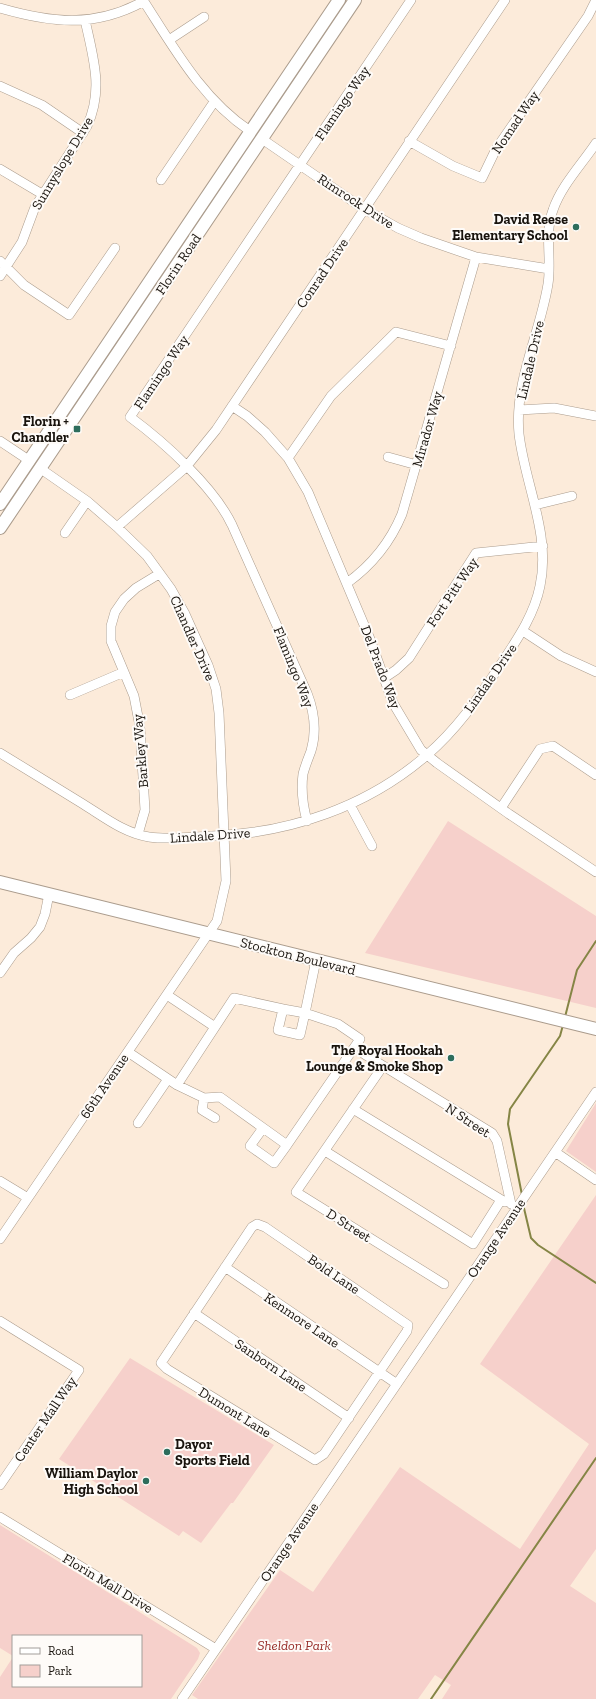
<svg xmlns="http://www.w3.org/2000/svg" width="596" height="1699" viewBox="0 0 596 1699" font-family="'Zilla Slab',serif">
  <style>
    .green { fill: #f6d0cb }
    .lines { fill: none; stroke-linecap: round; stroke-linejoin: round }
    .stream { stroke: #858545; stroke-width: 2 }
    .minor-casing { stroke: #ab9c8d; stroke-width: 10 }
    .major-casing { stroke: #ab9c8d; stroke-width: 14 }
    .minor { stroke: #fff; stroke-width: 9 }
    .major { stroke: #fff; stroke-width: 12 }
    .poi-dot { fill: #2d6d5c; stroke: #fefbf8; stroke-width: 1.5 }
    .labels { text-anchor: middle; stroke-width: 4; stroke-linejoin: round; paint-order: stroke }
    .street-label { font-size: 14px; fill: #18130d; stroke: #fefbf8 }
    .poi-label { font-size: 14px; font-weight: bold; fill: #18130d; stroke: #fefbf8; text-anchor: end }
    .park-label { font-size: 14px; font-style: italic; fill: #972d29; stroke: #fefbf8 }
  </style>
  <rect width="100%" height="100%" fill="#fcebda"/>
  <path class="green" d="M448 821 596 916V1008L365 953Z
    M596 1103V1172L566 1151Z
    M596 1195V1549L570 1586 596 1603V1699H442L451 1685 435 1675 418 1699H198L192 1695 280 1570 313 1592 400 1467 520 1549 589 1444 480 1364Z
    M130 1358 274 1445 233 1503H231L201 1543 183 1531 179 1536 59 1459Z
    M0 1525 197 1648 200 1653 198 1659 171 1699H0V1677L13 1657V1686H141V1636H13V1656L0 1648Z"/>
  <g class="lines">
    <path class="stream" d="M565 1017 577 970 596 941
      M522 1195 508 1124 510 1109 560 1036 563 1025
      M523 1204 531 1238 538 1245 596 1283
      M431 1699 596 1458"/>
    <defs>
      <path id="minor" d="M143 0C174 48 202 99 250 131
        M0 8C52 23 95 28 144 1
        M169 40 204 17
        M0 86 42 105 83 133
        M262 139 364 209 398 228 421 238 476 257 549 269
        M409 141 453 166 482 178 496 149 588 16 596 0
        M0 169 42 194
        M161 180 214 102
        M0 261 24 285 69 315 115 248
        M0 276 22 242 35 207 87 126C104 90 93 57 85 20
        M232 406 247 416 265 432 288 458 308 492 370 639 393 703 421 750 437 763 509 814 596 872
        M519 410 554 408 596 416
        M0 441 30 461
        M388 457 417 465
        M288 458 331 396 396 332 451 346
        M535 505 572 496
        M117 527 186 467 216 430 505 0
        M65 533 87 501
        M347 583C372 565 390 543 402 514L476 257
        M523 631 561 656 596 672
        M384 678 396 670 409 658 476 553 543 546
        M70 695 124 672
        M0 753C28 770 55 787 83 804 104 817 124 833 149 837 169 840 191 837 212 836 290 833 367 807 427 755 456 730 478 699 499 667 516 641 534 616 540 586 551 534 525 485 519 434 514 382 540 334 548 284 552 259 544 234 553 210 561 186 582 164 596 143
        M350 805 372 846
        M501 808 540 749 553 746 596 775
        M307 821C303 806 301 789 303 774 305 766 308 759 311 751 317 731 314 711 307 693L232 525C214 487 164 442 130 417L411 0
        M138 834 145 810 140 727 134 696 111 641V626L115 612 124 599 136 588 159 574
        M0 973 14 953 31 938 40 927 45 914 49 894
        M167 995 215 1027
        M283 1009 305 1013 300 1035 278 1030Z
        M128 1052 177 1085 234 998 283 1009
        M364 1054 492 1133 497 1141 511 1204
        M383 1066 296 1192 444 1284
        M177 1085 204 1098
        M353 1109 505 1202
        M215 1118 202 1110 204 1098 220 1097 287 1145 360 1039 338 1024 305 1013 316 960
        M138 1123 168 1079
        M263 1128 250 1146 274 1163 287 1145
        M325 1151 473 1244 501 1200
        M555 1152 596 1180
        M0 1181 28 1198
        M257 1224 265 1227 408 1325 407 1331 324 1454 315 1460 167 1369 161 1363 252 1227Z
        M0 1239 217 921 226 881 219 713 216 689 208 665 185 614 171 589 147 556 117 527 87 501 41 469
        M225 1267 397 1384
        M194 1313 349 1418
        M0 1321 79 1370 0 1485
        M0 1517 216 1649
        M182 1699 596 1092"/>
      <path id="major" d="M0 504 339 0
        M0 528 355 0
        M0 882 596 1029"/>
    </defs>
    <use href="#minor" class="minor-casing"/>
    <use href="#major" class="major-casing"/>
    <use href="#minor" class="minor"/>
    <use href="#major" class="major"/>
  </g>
  <g class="poi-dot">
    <circle cx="576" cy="227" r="4"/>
    <rect x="73" y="425" width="8" height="8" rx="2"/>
    <circle cx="451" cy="1058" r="4"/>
    <circle cx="167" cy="1452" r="4"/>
    <circle cx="146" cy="1481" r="4"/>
  </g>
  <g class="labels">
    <g class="street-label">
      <text transform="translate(342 103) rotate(-56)" y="5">Flamingo Way</text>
      <text transform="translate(515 122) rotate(-56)" y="5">Nomad Way</text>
      <text transform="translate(62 163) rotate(-59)" y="5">Sunnyslope Drive</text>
      <text transform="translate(356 201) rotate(33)" y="5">Rimrock Drive</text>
      <text transform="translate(178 264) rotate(-56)" y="5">Florin Road</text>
      <text transform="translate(322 273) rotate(-56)" y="5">Conrad Drive</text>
      <text transform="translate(530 360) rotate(-77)" y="5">Lindale Drive</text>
      <text transform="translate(161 372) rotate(-56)" y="5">Flamingo Way</text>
      <text transform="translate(427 429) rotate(-74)" y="5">Mirador Way</text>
      <text transform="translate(452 592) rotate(-56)" y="5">Fort Pitt Way</text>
      <text transform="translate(193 638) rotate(66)" y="5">Chandler Drive</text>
      <text transform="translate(294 667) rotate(68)" y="5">Flamingo Way</text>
      <text transform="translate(381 667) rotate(69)" y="5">Del Prado Way</text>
      <text transform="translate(490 678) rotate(-55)" y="5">Lindale Drive</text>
      <text transform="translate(140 751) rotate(-95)" y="5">Barkley Way</text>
      <text transform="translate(210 835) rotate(-4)" y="5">Lindale Drive</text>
      <text transform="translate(298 956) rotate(14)" y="5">Stockton Boulevard</text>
      <text transform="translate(104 1086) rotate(-56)" y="5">66th Avenue</text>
      <text transform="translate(468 1120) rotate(33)" y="5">N Street</text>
      <text transform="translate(349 1225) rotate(32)" y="5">D Street</text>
      <text transform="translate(496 1238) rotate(-56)" y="5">Orange Avenue</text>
      <text transform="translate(334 1274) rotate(34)" y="5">Bold Lane</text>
      <text transform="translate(302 1320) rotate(34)" y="5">Kenmore Lane</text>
      <text transform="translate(271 1365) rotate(34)" y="5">Sanborn Lane</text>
      <text transform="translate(235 1412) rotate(32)" y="5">Dumont Lane</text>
      <text transform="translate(45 1419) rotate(-56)" y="5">Center Mall Way</text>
      <text transform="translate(289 1542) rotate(-56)" y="5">Orange Avenue</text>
      <text transform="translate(108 1583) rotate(31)" y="5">Florin Mall Drive</text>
    </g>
    <g class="poi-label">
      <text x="568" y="224">David Reese<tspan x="568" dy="16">Elementary School</tspan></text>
      <text x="69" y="426">Florin +<tspan x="69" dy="16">Chandler</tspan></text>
      <text x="443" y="1055">The Royal Hookah<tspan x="443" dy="16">Lounge &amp; Smoke Shop</tspan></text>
      <text x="175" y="1449" text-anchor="start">Dayor<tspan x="175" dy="16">Sports Field</tspan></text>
      <text x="138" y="1478">William Daylor<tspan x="138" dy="16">High School</tspan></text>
    </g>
    <g class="park-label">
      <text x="294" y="1650">Sheldon Park</text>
    </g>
  </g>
  <rect x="12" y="1635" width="130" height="52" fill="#fefbf8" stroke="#a29e9a"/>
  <rect x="20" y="1648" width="20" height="6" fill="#ffffff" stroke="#a29e9a"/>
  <text x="48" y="1655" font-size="12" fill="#18130d">Road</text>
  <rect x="20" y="1665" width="20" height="12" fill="#f6d0cb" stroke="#a29e9a"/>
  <text x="48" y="1675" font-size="12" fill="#18130d">Park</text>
</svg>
